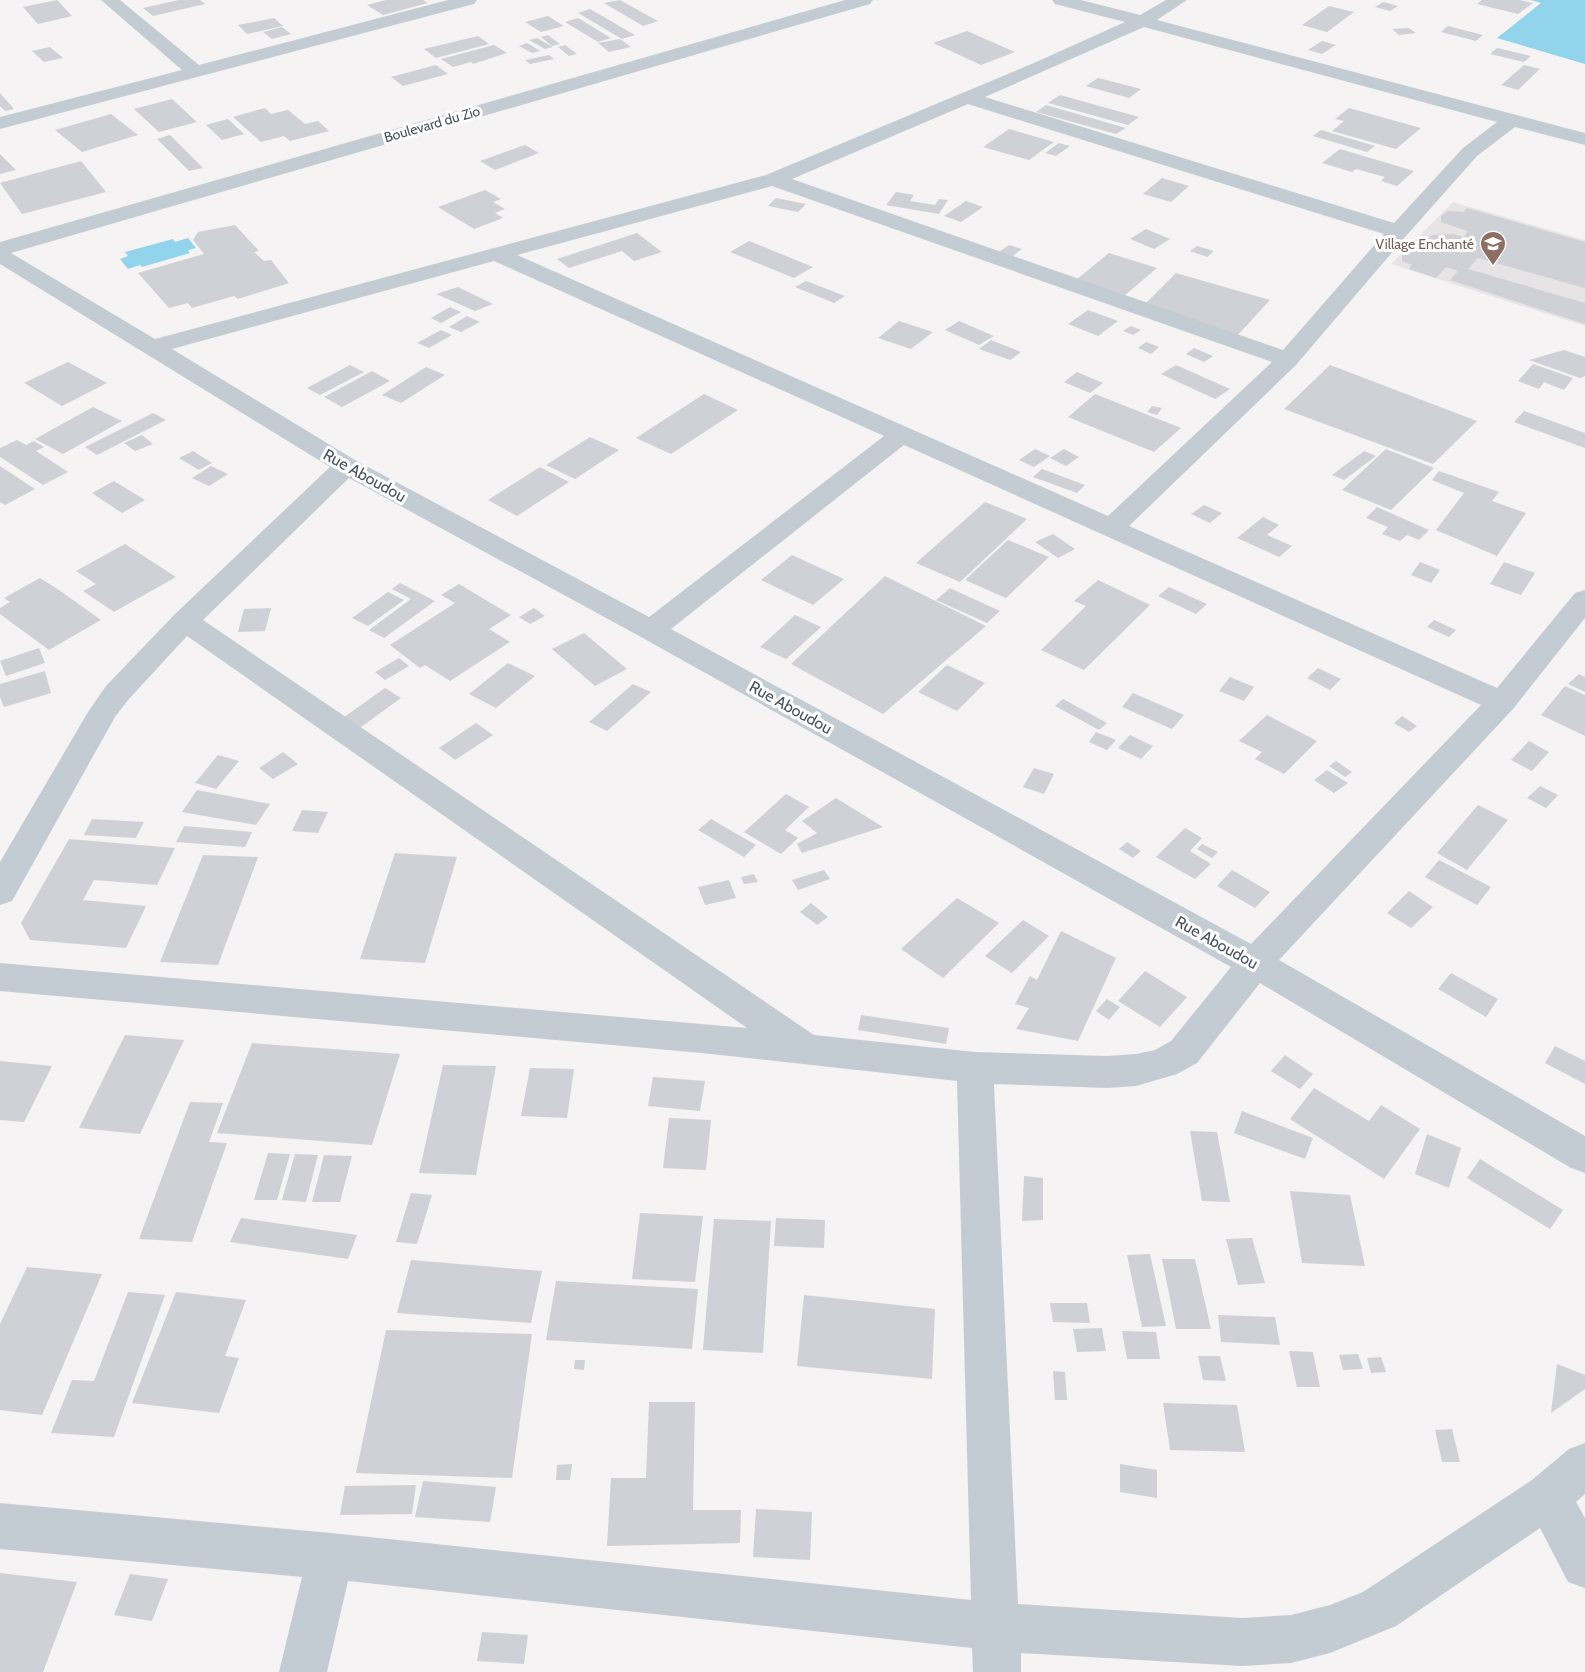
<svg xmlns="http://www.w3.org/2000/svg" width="1585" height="1672" viewBox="0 0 1585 1672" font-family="Cabin,sans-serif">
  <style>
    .education { fill: #e6e4e5 }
    .water { fill: #91d4ec }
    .building { fill: #cfd1d7 }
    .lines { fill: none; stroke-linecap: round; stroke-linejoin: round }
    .minor { fill: #c4ccd3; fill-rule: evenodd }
    .labels { text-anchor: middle; stroke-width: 6; stroke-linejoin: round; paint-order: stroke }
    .far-street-label { font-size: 14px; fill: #4a5460; stroke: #fff }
    .far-education-label { font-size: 14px; fill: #785e54; stroke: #fff; text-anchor: end }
    .street-label { font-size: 16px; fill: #4a5460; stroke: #fff }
  </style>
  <rect width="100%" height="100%" fill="#f5f3f3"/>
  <path class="education" d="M1453 202 1585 240V326L1391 264Z"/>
  <path class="water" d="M1531 0H1585V64L1497 38 1541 3Z
    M188 238 196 248 188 250 190 253 142 267 140 265 128 269 120 259 128 256 125 252 173 239 175 242Z"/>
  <path class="building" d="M57 0 72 16 38 24 23 7Z
    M179 0H200L205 4 153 16 143 8Z
    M386 0H423L428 3 383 15 367 5Z
    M620 0 658 21 643 26 604 3Z
    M1482 0H1520L1533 3 1518 14 1477 4Z
    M1383 2 1398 6 1390 11 1375 7Z
    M1329 6 1354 12 1327 32 1302 25Z
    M590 9 635 35 622 39 578 13Z
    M548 16 564 26 541 32 525 22Z
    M274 18 283 26 247 34 238 25Z
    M578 18 611 38 598 42 565 22Z
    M1448 26 1483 35 1476 41 1441 32Z
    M282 27 291 34 272 39 263 32Z
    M1409 28 1416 33 1399 35 1392 29Z
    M967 31 1015 52 981 65 933 43Z
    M548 35 560 44 552 46 541 37Z
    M478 36 489 44 436 58 424 49Z
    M537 38 553 47 545 49 529 40Z
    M620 39 631 47 609 52 598 43Z
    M1322 41 1336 45 1322 54 1308 50Z
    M527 43 540 51 532 53 519 46Z
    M494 45 507 53 473 64 471 62 453 67 441 59Z
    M565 45 577 54 569 56 558 47Z
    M50 47 63 58 44 62 32 51Z
    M1497 48 1531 56 1524 62 1490 54Z
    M549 55 554 59 530 64 525 60Z
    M436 65 448 74 403 86 391 77Z
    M1524 65 1540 69 1518 90 1501 85Z
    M1098 78 1141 89 1129 98 1086 86Z
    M0 93 14 109 5 111 0 106Z
    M1060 95 1139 117 1128 125 1048 103Z
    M172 99 197 122 159 132 134 109Z
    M1046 105 1126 128 1116 134 1036 112Z
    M265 108 271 114 288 110 305 124 318 121 329 131 290 141 284 136 261 142 233 117Z
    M1349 108 1421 128 1396 149 1332 131 1344 121 1335 119Z
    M111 114 138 135 82 152 55 130Z
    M228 119 244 134 222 140 206 125Z
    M1009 129 1054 142 1029 160 983 147Z
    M1321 130 1375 146 1367 152 1313 136Z
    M170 135 203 168 189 171 157 139Z
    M1059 143 1070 146 1056 156 1045 153Z
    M525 145 539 153 495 170 480 161Z
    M1340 149 1414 171 1397 186 1381 181 1385 177 1356 169 1352 172 1322 163Z
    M0 154 16 170 0 174Z
    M81 161 106 192 22 214 0 183Z
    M1162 178 1189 186 1171 202 1143 194Z
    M485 190 501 199 493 202 505 209 495 213 503 218 474 229 438 207Z
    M896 192 914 195 910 201 935 205 939 199 948 200 939 214 886 205Z
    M776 198 806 204 798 212 768 206Z
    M966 201 983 207 961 222 944 216Z
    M1467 208 1585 242V288L1478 258 1468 269 1585 303V324L1450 280 1458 271 1446 267 1436 278 1409 269 1412 265 1402 261V255L1410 249 1435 250 1437 245 1424 242 1432 235 1452 234 1464 237 1467 231 1441 222V216L1448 211 1464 212Z
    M235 225 259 251 254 252 264 261 271 260 289 283 238 299 234 296 192 308 188 303 169 308 138 273 204 254 193 240 198 232Z
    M1146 229 1170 239 1154 249 1130 239Z
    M637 233 662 252 634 261 622 251 569 268 557 259Z
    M749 241 813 267 794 278 730 252Z
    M1009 245 1022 249 1009 259 996 254Z
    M1197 246 1214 251 1207 257 1190 251Z
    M1109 253 1157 268 1124 296 1076 280Z
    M1176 273 1270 300 1237 336 1142 307Z
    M806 281 845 296 834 303 795 287Z
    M458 287 493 304 475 311 436 294Z
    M450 307 461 312 441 323 431 318Z
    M1088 310 1118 321 1098 336 1068 324Z
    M467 316 480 322 461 332 449 327Z
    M899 321 933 332 911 349 878 338Z
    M959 321 994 336 979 345 945 330Z
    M1131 326 1141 330 1133 335 1123 331Z
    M441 330 452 335 429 348 417 343Z
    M991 340 1021 352 1010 360 979 349Z
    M1146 342 1159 347 1151 354 1138 348Z
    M1194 348 1213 356 1204 362 1186 354Z
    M1564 350 1585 357V376L1580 378 1529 360Z
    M68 362 107 383 62 406 24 383Z
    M1533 364 1573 378 1564 390 1544 382 1539 389 1518 381Z
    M350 365 364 372 320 395 307 388Z
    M1176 365 1230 389 1215 399 1161 374Z
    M1330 365 1477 421 1433 464 1284 409Z
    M426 367 445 375 401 403 382 395Z
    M372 371 390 381 342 407 324 397Z
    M1077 372 1103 383 1090 393 1064 382Z
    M704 394 738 410 671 454 636 438Z
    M1095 394 1181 428 1154 452 1068 417Z
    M1152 406 1162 408 1157 415 1147 412Z
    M93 407 122 421 63 454 35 439Z
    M1524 411 1585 433V448L1514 422Z
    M153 413 166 420 97 455 85 447Z
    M142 435 153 444 135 451 124 443Z
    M590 437 619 450 575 479 546 465Z
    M17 440 26 445 34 441 44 447 36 451 68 472 43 485 0 457V448Z
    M1035 449 1050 456 1034 467 1019 460Z
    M1064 449 1079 457 1066 466 1050 458Z
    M1386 449 1434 468 1391 510 1342 490Z
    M193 451 212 463 199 470 179 458Z
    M1364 451 1376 456 1344 480 1332 475Z
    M0 466 35 489 5 505 0 502Z
    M211 466 228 474 209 486 192 478Z
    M540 467 569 482 517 516 488 500Z
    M1042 469 1085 485 1077 493 1033 477Z
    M1439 471 1499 492 1492 501 1526 513 1497 556 1436 530 1464 493 1432 480Z
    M114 481 145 500 122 513 92 493Z
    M985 502 1027 519 960 582 916 563Z
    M1204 505 1222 513 1210 523 1191 514Z
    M1377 507 1429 530 1419 540 1407 535 1400 541 1382 534 1388 527 1366 518Z
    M1263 517 1279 525 1267 535 1292 546 1279 557 1237 538Z
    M1053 534 1075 549 1058 558 1035 542Z
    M1008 540 1049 557 1006 598 965 580Z
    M125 544 176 577 114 612 83 591 96 584 76 571Z
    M792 555 844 579 813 605 761 580Z
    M1420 562 1440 570 1431 583 1411 575Z
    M1504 562 1535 573 1521 595 1490 584Z
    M885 576 986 626 883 714 791 664Z
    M40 578 59 590 101 620 49 650 0 614V608L10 602 4 598Z
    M1098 580 1150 605 1084 670 1041 650 1086 606 1074 601Z
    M400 583 435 601 384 638 369 630 411 599 392 589Z
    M459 584 511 615 489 629 510 642 450 681 425 665 420 668 390 645 455 603 441 595Z
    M1169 587 1207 604 1196 614 1158 596Z
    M950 588 1000 611 987 623 936 600Z
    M388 592 404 600 368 626 352 618Z
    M271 608 265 631 238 632 244 609Z
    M534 608 545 616 530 624 519 617Z
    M795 615 821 627 786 659 760 647Z
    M1434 620 1456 630 1449 637 1427 627Z
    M584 633 627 669 595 686 552 649Z
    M39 648 45 663 6 676 0 661Z
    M399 658 409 666 385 680 375 672Z
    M508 663 535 676 496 708 469 694Z
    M947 665 985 683 957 711 918 692Z
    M1318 668 1341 679 1330 690 1307 678Z
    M45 671 51 693 4 707 0 697V684Z
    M1579 674 1585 677V692L1568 684Z
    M1230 677 1254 687 1244 701 1219 691Z
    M633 684 651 692 607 731 589 722Z
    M1565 686 1585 695V736L1541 715Z
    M385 688 401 698 357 730 340 720Z
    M1133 693 1184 715 1172 729 1122 707Z
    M1063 699 1107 723 1099 730 1055 706Z
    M1267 715 1317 741 1284 774 1255 759 1262 752 1239 741Z
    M1402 716 1417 726 1409 732 1394 723Z
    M476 723 493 735 455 760 439 748Z
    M1096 732 1116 740 1107 750 1089 742Z
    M1130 735 1153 746 1141 759 1118 748Z
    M1529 741 1549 752 1532 771 1511 760Z
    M283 752 298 764 273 779 259 768Z
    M218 755 239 761 216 789 195 783Z
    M1336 761 1352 772 1345 777 1329 766Z
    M1034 768 1054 774 1044 794 1023 787Z
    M1327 770 1348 783 1334 793 1314 780Z
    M1540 786 1558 795 1546 808 1527 798Z
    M197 790 270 804 256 825 182 812Z
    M786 794 809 807 785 830 798 838 781 854 744 832Z
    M836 798 883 827 802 853 797 844 817 833 802 821Z
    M1478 805 1508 820 1467 870 1437 853Z
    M302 810 328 812 318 833 292 831Z
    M92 819 144 822 136 838 84 835Z
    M711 819 756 845 744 857 698 830Z
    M184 826 252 832 245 847 176 842Z
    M1185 828 1202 838 1190 851 1211 864 1195 879 1156 857Z
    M69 839 175 848 157 885 94 880 83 900 146 906 126 948 30 940 21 923Z
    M1127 842 1141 851 1133 858 1119 849Z
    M1202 844 1218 852 1212 858 1197 849Z
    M395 853 457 857 425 963 360 959Z
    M203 855 258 857 218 965 160 962Z
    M1439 860 1491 887 1477 905 1425 877Z
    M824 870 830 879 798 890 792 880Z
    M1232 870 1270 892 1255 908 1217 886Z
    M754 874 758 882 744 884 741 877Z
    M729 880 736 898 705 905 698 887Z
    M1409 891 1433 907 1411 928 1387 913Z
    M957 898 999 923 943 978 901 949Z
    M811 903 828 917 817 925 800 912Z
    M1023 920 1049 936 1012 973 985 956Z
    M1061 931 1116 958 1078 1041 1016 1029 1029 1008 1015 1004 1030 976 1037 980Z
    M1145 971 1187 997 1160 1027 1118 1001Z
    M1451 973 1498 999 1486 1017 1438 989Z
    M1107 999 1120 1007 1109 1020 1096 1011Z
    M861 1015 949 1028 946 1044 858 1030Z
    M125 1035 184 1040 140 1134 79 1128Z
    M252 1043 400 1054 372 1145 217 1133Z
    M1555 1046 1585 1061V1084L1545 1063Z
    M1285 1055 1313 1074 1300 1089 1271 1071Z
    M0 1061 52 1066 24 1122 0 1120Z
    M443 1065 496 1066 476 1175 419 1173Z
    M530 1068 574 1069 567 1118 521 1116Z
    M653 1077 705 1081 700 1111 648 1106Z
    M1314 1088 1369 1121 1381 1105 1420 1129 1384 1179 1290 1119Z
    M190 1102 223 1103 209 1142 227 1143 192 1242 139 1239Z
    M1242 1111 1313 1138 1305 1159 1234 1133Z
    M669 1118 711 1120 706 1170 663 1168Z
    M1190 1131 1217 1132 1230 1202 1202 1201Z
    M1427 1134 1461 1148 1449 1188 1415 1174Z
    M268 1153 290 1154 277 1200H254Z
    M295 1154 318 1155 306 1202 282 1200Z
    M324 1155 352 1156 340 1202H312Z
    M1480 1159 1563 1210 1550 1229 1467 1178Z
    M1024 1176 1043 1178V1220L1022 1221Z
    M1290 1191 1350 1195 1365 1266 1302 1263Z
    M411 1193 432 1195 417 1244 396 1242Z
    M640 1213 703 1216 695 1282 632 1279Z
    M241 1218 357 1235 348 1259 230 1242Z
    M776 1218 825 1220 824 1248 774 1246Z
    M714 1219 771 1221 763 1353 703 1350Z
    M1252 1238 1265 1283 1238 1285 1226 1239Z
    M1150 1254 1166 1326 1142 1327 1127 1255Z
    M1162 1259H1195L1211 1329H1176Z
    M411 1260 542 1271 531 1323 397 1313Z
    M27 1267 102 1274 42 1415 0 1410V1324Z
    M556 1281 698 1289 692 1349 546 1340Z
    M128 1292 165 1295 114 1437 51 1433 72 1380 94 1381Z
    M176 1292 246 1300 225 1356 239 1358 219 1413 132 1403Z
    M804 1295 935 1309 932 1379 797 1366Z
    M1050 1303H1087L1090 1323 1053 1322Z
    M1218 1315 1275 1317 1280 1345 1221 1342Z
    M1102 1328 1106 1351 1077 1352 1073 1329Z
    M386 1330 532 1334 512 1478 356 1473Z
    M1122 1331 1156 1332 1160 1359H1127Z
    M1289 1351 1313 1352 1320 1387H1297Z
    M1358 1354 1363 1369 1343 1370 1339 1355Z
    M1198 1356H1220L1226 1381 1203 1380Z
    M1381 1357 1386 1372 1371 1373 1367 1358Z
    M575 1360H585L584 1370 574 1369Z
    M1557 1364 1585 1375V1389L1551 1413Z
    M1053 1371 1065 1372 1067 1400H1055Z
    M649 1402H695L693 1510H741L740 1543 607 1546 611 1478H646Z
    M1163 1403 1237 1405 1245 1452 1170 1450Z
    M1452 1429 1460 1462H1442L1435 1430Z
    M572 1464 570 1480H556L557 1465Z
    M1120 1464 1157 1470V1498L1120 1492Z
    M423 1481 496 1487 490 1522 415 1517Z
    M416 1485 412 1514 340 1515 345 1486Z
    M756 1509 812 1512 810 1560 753 1557Z
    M0 1573 77 1582 43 1672H0Z
    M130 1574 168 1579 152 1621 114 1615Z
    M482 1632 528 1635 524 1664 477 1661Z"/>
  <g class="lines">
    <path class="minor" d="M101 0H120L199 65 448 0H477L474 4 0 129V117L182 70Z
      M845 0H873L870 4 11 253 155 339 766 175 1034 63 1125 22 1055 4 1052 0H1081L1140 15 1166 0H1187L1157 20 1585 133V145L1515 127 1477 156 1406 236 1296 365 1129 526 1497 688 1575 593 1585 590V618L1513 709 1279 960 1585 1136V1173L1571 1168 1260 983 1197 1063 1177 1074 1136 1086 1107 1088 994 1084 1018 1604 1242 1618 1291 1615 1330 1605 1363 1592 1532 1480 1569 1449 1585 1443V1494L1576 1502 1585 1518V1588L1568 1582 1540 1528 1396 1626 1330 1653 1291 1663 1242 1666 1021 1653V1672H973L972 1648 348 1581 327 1672H279L302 1577 0 1549V1503L331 1533 971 1600 957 1081 702 1053 0 991V963L747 1028 187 636 128 700 115 717 12 901 0 905V862L88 712 106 686 175 614 330 467 0 264V242ZM1144 27 1497 122 1463 148 1394 223 985 97ZM968 104 1384 234 1283 350 792 179ZM772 186 1272 362 1108 516 517 255ZM494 261 884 436 649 617 355 460 172 349ZM904 445 1481 705 1251 944 671 629ZM349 478 641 637 1231 967 1171 1041 1155 1050 1136 1054 1107 1056 975 1052 814 1035 203 620Z"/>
  </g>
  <defs>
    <symbol id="school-pin" viewBox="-11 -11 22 30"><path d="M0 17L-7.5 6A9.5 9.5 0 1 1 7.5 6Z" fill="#8d6e63" stroke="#fff"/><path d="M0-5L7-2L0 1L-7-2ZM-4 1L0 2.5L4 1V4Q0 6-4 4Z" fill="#fff"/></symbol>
  </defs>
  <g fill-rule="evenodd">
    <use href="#school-pin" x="1478" y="229" width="30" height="40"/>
  </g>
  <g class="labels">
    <g class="far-street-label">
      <text transform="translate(432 124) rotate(-16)" y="5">Boulevard du Zio</text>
    </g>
    <g class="far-education-label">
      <text x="1474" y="249">Village Enchanté</text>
    </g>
    <g class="street-label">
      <text transform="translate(365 475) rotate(29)" y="6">Rue Aboudou</text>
      <text transform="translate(791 707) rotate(29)" y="6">Rue Aboudou</text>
      <text transform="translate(1217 942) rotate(29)" y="6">Rue Aboudou</text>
    </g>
  </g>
</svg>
